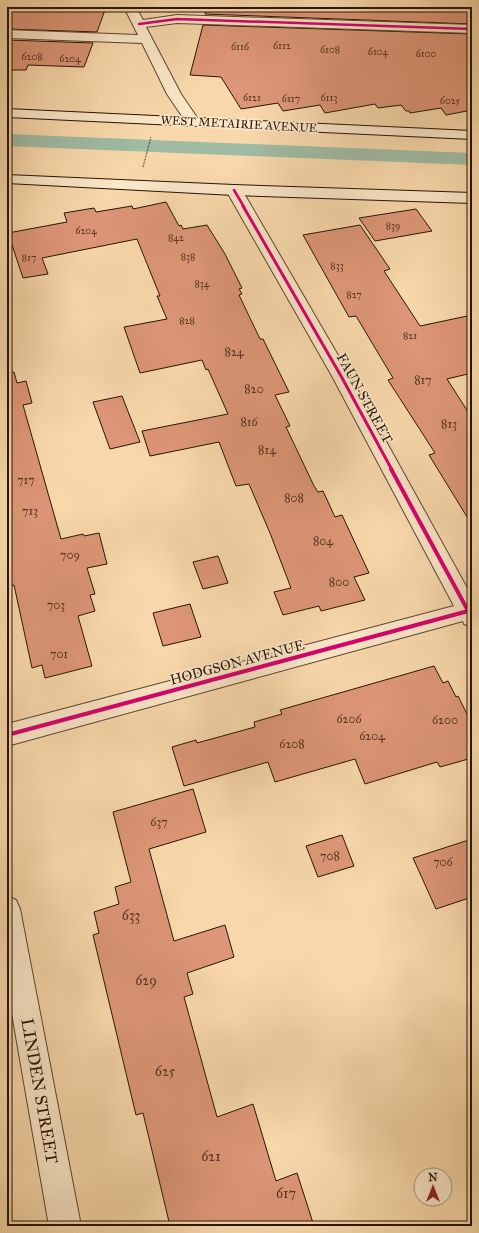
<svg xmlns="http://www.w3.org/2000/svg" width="479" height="1233" viewBox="0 0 479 1233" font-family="'IM FELL Great Primer',serif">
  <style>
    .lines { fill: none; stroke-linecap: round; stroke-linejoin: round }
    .canal { fill: #9fbba4; fill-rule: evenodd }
    .building { fill: #dd9677; stroke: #261405 }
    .minor-casing { stroke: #5a452e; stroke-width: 2 }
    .secondary-casing { stroke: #261405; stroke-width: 2 }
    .path { stroke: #261405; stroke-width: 1.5; stroke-dasharray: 0.5 1; stroke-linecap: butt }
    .minor { fill: #fae6c8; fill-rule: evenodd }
    .secondary { fill: #fae6c8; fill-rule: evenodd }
    .cycleway-far2-casing { stroke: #fae6c8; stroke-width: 4 }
    .cycleway-far1-casing { stroke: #fae6c8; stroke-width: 5 }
    .cycleway-casing { stroke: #fae6c8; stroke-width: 6 }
    .cycleway-far2 { stroke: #d6006c; stroke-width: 2.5 }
    .cycleway-far1 { stroke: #d6006c; stroke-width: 3 }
    .cycleway { stroke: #d6006c; stroke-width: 4 }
    .labels { text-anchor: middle; stroke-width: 3.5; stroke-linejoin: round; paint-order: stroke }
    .far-number-label { font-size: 10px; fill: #543422 }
    .far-street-label { font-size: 12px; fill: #261405; stroke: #fae6c8 }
    .number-label { font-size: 12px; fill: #543422 }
    .street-label { font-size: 14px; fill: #261405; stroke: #fae6c8 }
    .near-number-label { font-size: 14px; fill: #543422 }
    .near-street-label { font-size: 17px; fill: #261405; stroke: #fae6c8 }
  </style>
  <rect width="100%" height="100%" fill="#f8d8ab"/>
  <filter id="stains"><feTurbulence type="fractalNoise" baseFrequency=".005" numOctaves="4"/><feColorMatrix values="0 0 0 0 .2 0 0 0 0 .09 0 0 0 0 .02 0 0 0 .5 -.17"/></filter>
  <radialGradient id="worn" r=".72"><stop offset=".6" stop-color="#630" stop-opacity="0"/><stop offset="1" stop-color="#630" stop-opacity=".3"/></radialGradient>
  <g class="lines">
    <path class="canal" d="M7 134 472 153V165L7 146Z"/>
  </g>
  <path class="building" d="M21 7 41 8 106 7 97 32 7 29V8L20 9Z
    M207 7H472V24L205 14Z
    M203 25 472 34V110L446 115 441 108 410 113 409 111H406L401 105 378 108 375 104 325 113 320 105 283 111 278 103 241 109 221 77 190 75Z
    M7 40 93 43 84 67 28 65 26 70H7Z
    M166 202 179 226 181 225 183 229 207 225 225 254 242 288 239 289 242 294 239 295 260 339H263L289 392 275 395 290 426 286 427 314 486 318 492 323 491 335 517 342 515 369 573 354 577 365 600 321 611 319 606 283 615 274 592 291 588 270 533 249 484 236 486 219 442 150 456 142 431 228 414 208 369 206 370 202 360 140 373 124 327 167 319 157 296H160L137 239 42 258 48 274 23 278 8 233 67 222 64 213 94 208 96 212 132 206 133 209Z
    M416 209 432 231 375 241 359 218Z
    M360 225 390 269 384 271 420 326 472 315V373L447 379 472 418V525L429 455 435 453 388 380 393 378 356 316 349 317 303 235Z
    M14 372 17 383 26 381 32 403 23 405 61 539 83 534 84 536 99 533 107 564 87 568 95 594 90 595 95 611 78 616 92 666 45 678 42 665 32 668 14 585 7 587V373Z
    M122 396 140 442 110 449 93 402Z
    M218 556 228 583 203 589 193 562Z
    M190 604 201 637 163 646 153 613Z
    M434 666 443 683 448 681 456 697 458 696 472 724V758L440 767 437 762 365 784 355 759 275 782 268 762 184 786 172 747 196 740 197 743 255 727 254 722 282 714 280 710Z
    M193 789 206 832 149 849 174 941 225 925 234 957 187 973 193 994 184 997 217 1117 253 1104 276 1181 297 1173 314 1226H170L143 1113 136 1115 93 935 99 933 94 912 119 904 115 887 131 882 113 812Z
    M342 835 354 866 318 877 306 846Z
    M472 839V897L436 909 413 858Z"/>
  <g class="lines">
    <defs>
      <path id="minor" d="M124 7H136L143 20 177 15 472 25V33L177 23 146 27 181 94 200 122 198 125 193 126 188 125 167 94 142 43 7 38V30L138 35Z
        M234 185 239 187 242 190 350 376 472 597V627L464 624 463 621 7 746V724L454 606 332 376 226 190 229 187Z
        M7 896 16 900 20 909 81 1226H49L7 985Z"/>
      <path id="secondary" d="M7 109 472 131V139L7 117Z
        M7 175 234 185 472 193V203L234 195 7 183Z"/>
    </defs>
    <use href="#minor" class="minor-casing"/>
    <use href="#secondary" class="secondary-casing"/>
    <path class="path" d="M143 167 151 137"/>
    <use href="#minor" class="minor"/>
    <use href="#secondary" class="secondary"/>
    <defs>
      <path id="cycleway-far2" d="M139 24 177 19 472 29
        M234 190 244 207"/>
      <path id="cycleway-far1" d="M243 206 341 376 392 470"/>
      <path id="cycleway" d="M391 469 472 618
        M7 735 472 610"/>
    </defs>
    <use href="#cycleway-far2" class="cycleway-far2-casing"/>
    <use href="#cycleway-far1" class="cycleway-far1-casing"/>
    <use href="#cycleway" class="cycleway-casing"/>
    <use href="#cycleway-far2" class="cycleway-far2"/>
    <use href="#cycleway-far1" class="cycleway-far1"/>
    <use href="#cycleway" class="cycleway"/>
  </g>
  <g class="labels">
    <g class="far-number-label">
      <text x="282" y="49">6112</text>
      <text x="240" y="50">6116</text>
      <text x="330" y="53">6108</text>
      <text x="378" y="55">6104</text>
      <text x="426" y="57">6100</text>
      <text x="32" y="60">6208</text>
      <text x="70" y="62">6204</text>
      <text x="252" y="101">6121</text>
      <text x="329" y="101">6113</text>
      <text x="291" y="102">6117</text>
      <text x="450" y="104">6025</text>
      <text x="393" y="229">839</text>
      <text x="86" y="234">6204</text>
      <text x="176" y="241">842</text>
      <text x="188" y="260">838</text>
      <text x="29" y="261">817</text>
      <text x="337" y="269">833</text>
      <text x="202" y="287">834</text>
      <text x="354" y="298">827</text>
      <text x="187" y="324">828</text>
      <text x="410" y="339">821</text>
    </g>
    <g class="far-street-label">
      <text transform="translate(239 124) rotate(3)" y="4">WEST METAIRIE AVENUE</text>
    </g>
    <g class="number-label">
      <text x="234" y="356">824</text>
      <text x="423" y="384">817</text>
      <text x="254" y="393">820</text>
      <text x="249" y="426">816</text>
      <text x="449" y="428">813</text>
      <text x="267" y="454">814</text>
      <text x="26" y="484">717</text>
      <text x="294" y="502">808</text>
      <text x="30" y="515">713</text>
      <text x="323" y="545">804</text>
      <text x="70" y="559">709</text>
      <text x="339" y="586">800</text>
      <text x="56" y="609">703</text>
      <text x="59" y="658">701</text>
      <text x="349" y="723">6206</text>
      <text x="445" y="724">6200</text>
      <text x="372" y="740">6204</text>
      <text x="292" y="748">6208</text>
      <text x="159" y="826">637</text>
      <text x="330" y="860">708</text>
      <text x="443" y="866">706</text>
    </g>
    <g class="street-label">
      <text transform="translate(365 398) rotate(61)" y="5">FAUN STREET</text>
      <text transform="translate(237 662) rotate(-15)" y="5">HODGSON AVENUE</text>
    </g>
    <g class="near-number-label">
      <text x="131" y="920">633</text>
      <text x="146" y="985">629</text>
      <text x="165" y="1076">625</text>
      <text x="211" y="1161">621</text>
      <text x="286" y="1198">617</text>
    </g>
    <g class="near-street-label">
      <text transform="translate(40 1091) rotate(80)" y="6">LINDEN STREET</text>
    </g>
  </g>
  <rect width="479" height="1233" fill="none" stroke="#f8d8ab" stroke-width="24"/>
  <rect x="8" y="8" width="463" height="1217" fill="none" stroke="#261405" stroke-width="2"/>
  <rect x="12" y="12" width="455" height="1209" fill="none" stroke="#261405"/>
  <g transform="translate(433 1187)"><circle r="19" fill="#fae6c8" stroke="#a5927a"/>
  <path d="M0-3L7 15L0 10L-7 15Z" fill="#8f2418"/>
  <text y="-6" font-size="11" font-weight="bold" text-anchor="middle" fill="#261405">N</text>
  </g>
  <rect width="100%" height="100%" filter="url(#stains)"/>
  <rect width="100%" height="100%" fill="url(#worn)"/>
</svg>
